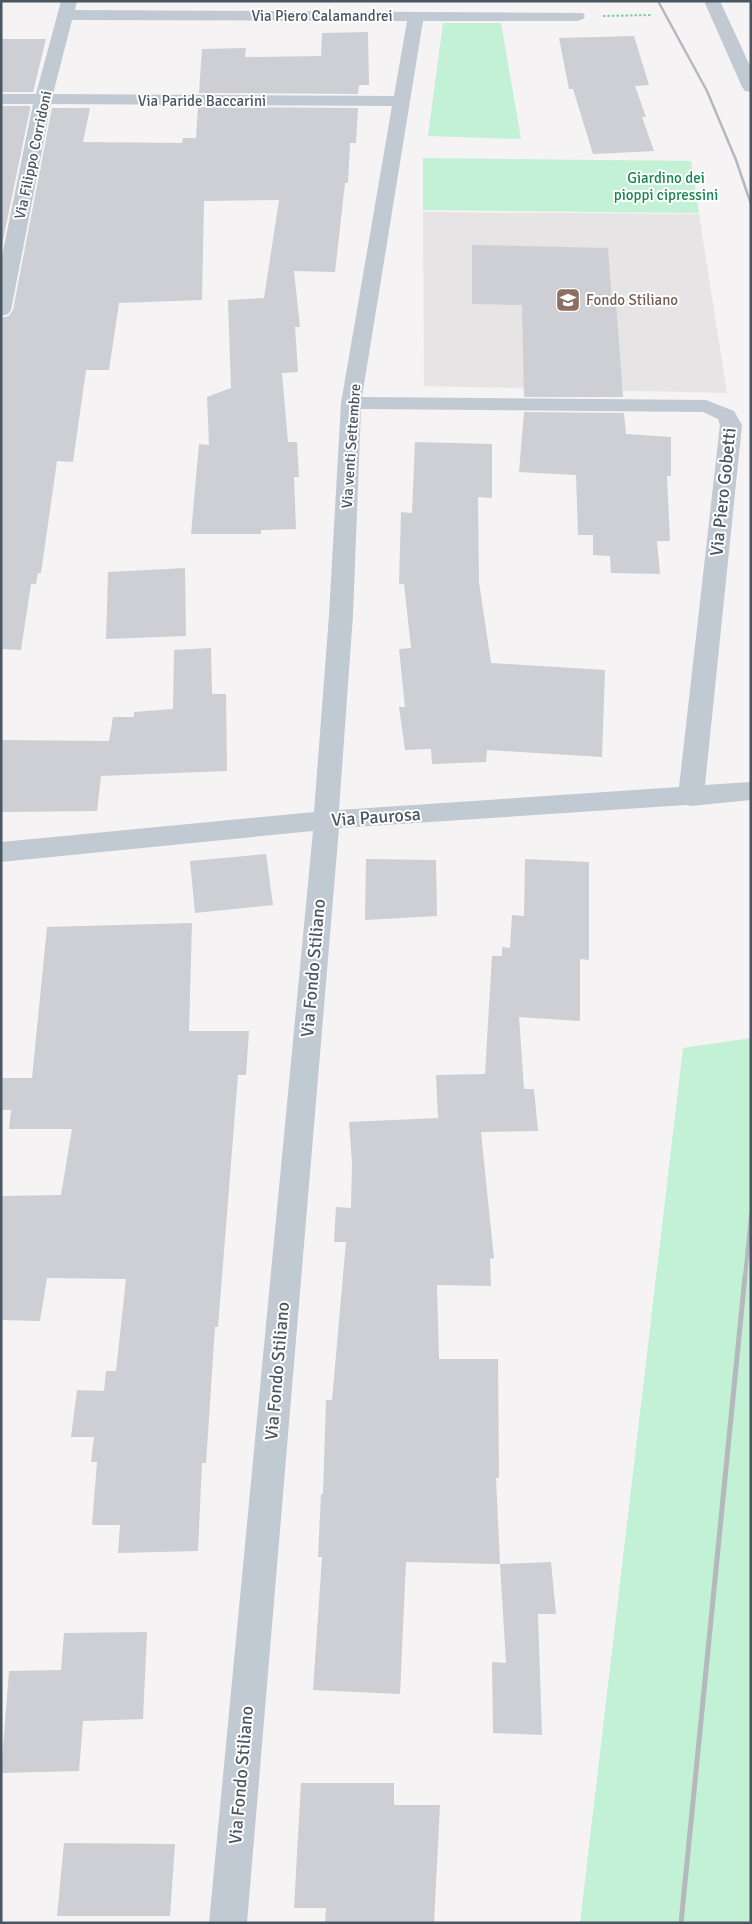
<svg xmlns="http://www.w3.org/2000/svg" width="752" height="1924" viewBox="0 0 752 1924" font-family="Signika,sans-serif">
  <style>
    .education { fill: #e6e4e5 }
    .green { fill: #c3f1d5 }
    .building { fill: #cdcfd5 }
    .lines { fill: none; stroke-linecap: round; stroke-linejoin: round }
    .path { stroke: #7ad0a6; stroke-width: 2; stroke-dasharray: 2.5 2; stroke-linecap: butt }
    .minor { fill: #c1cad2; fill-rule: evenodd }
    .rail-far2 { stroke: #b5b8bd; stroke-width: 2.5 }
    .rail-far1 { stroke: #b5b8bd; stroke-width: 4 }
    .rail { stroke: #b5b8bd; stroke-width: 5 }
    .labels { text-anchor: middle; stroke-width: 4; stroke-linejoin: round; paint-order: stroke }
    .far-street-label { font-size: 15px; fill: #4a5661; stroke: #fff }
    .far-park-label { font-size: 15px; fill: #17864f; stroke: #fff }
    .far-education-label { font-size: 15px; fill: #785e54; stroke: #fff; text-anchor: start }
    .street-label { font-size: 18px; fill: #4a5661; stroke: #fff }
  </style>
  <rect width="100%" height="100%" fill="#f5f3f3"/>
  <path class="education" d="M423 212 699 214 727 393 424 386Z"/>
  <path class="green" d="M443 23H501L521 139 428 136Z
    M423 158 691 161 699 213 423 210Z
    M751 1038V1923H580L683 1048Z"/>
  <path class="building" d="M368 32 369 85H359L358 94 199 93 202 49 246 48 245 57 321 56 322 33Z
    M634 36 649 85 635 86 646 117H642L654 151 593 154 573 89H569L559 38Z
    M1 39H46L33 92H1Z
    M1 106H30V109L1 250Z
    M198 107 358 108 356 143H350L348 183H345L335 272 294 271 300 327H295L298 372 282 373 288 442H297L299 477H294L296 529 261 530V534H191L199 444 209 445 207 397 231 388 228 300 264 298 279 200 204 201 202 300 119 303 109 370H86L73 462 57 461 41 573H38L36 584H31L21 650 1 649V318L9 316 13 310 52 108H90L83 142 182 143 183 138H196Z
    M472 245 608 248 612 303H616L623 397H524L522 305 472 304Z
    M524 412 624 413 626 434 671 437V476H667L670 541H657L660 574 611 573 610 556 593 555V535H578L576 475 519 472Z
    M415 442 492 444V498L478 497 479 582 491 663 605 670 602 757 487 750 486 762 432 764 431 749 405 750 399 707H405L399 649 411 648 404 584H399L401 512 412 513Z
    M185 568 186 636 106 639 108 572Z
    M211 648 212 694H226L227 771 101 776 97 811 1 812V740L109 741 113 717H134V712L173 709 174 650Z
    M266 854 273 905 195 913 190 861Z
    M366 859 436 860 437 916 365 920Z
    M525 859 589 862V960L580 959V1021L519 1017 524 1089H534L538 1131 481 1132 494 1259 490 1258 491 1286 437 1285 439 1359H498L499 1478H496L500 1564 406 1562 400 1694 313 1690 322 1557H318L321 1494H323L326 1400H332L346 1242H334L336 1207 351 1208 352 1162 349 1122 438 1118 436 1075 485 1074 492 956H502V947L510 948 512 915 524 916Z
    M192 923 189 1031H249L246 1075H238L218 1327H215L206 1463H202L198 1551 118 1553 120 1525H92L97 1462H91L94 1437H71L77 1390 104 1391 106 1371H116L126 1279 47 1278 40 1321 1 1320V1196L61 1195 72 1129H9L11 1110H1V1078H32L47 927Z
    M551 1562 556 1614H538L542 1735 493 1733 492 1662 506 1663 500 1564Z
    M147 1632 143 1719 83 1721 79 1771 1 1773 9 1671 61 1670 64 1633Z
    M301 1783H394V1805H440L434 1923H325L326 1908H294Z
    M64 1843 175 1844 170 1916H57Z"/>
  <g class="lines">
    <path class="path" d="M603 16 652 15"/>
    <path class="minor" d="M61 1H77L75 10 583 13 585 16 583 19 577 21H423L362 397 706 400 734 411 742 425 705 785 751 782V800L691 806 686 805 339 828 247 1923H209L313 831 1 862V842L314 812 329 615 341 403 392 106 51 104 11 310 8 314 1 316V261L33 104H1V94H36ZM72 20 407 21 394 96 53 94ZM361 409 703 412 718 419 720 425 679 787 339 810 353 615Z
      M704 1H720L751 68V92L745 91 742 87Z"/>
    <path class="rail-far2" d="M658 1 707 91 736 160 751 204"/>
    <path class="rail-far1" d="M745 1277 751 1215"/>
    <path class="rail" d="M681 1923 745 1276"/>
  </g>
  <defs>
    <symbol id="school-square" viewBox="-11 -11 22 22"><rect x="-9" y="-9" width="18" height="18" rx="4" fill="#8d6e63" stroke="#fff"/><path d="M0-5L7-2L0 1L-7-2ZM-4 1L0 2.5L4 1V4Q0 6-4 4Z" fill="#fff"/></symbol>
  </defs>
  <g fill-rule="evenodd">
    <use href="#school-square" x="554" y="286" width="28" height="28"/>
  </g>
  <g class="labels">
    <g class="far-street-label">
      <text x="322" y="21">Via Piero Calamandrei</text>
      <text x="202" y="106">Via Paride Baccarini</text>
      <text transform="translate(33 155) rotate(-78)" y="5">Via Filippo Corridoni</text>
      <text transform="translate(351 446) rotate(-86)" y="5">Via venti Settembre</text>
    </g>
    <g class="far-park-label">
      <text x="666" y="183">Giardino dei<tspan x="666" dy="17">pioppi cipressini</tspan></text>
    </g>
    <g class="far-education-label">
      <text x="586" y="305">Fondo Stiliano</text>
    </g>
    <g class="street-label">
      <text transform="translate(723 492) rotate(-84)" y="6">Via Piero Gobetti</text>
      <text transform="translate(376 817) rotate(-4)" y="6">Via Paurosa</text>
      <text transform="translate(313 968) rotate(-85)" y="6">Via Fondo Stiliano</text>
      <text transform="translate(277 1371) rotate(-85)" y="6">Via Fondo Stiliano</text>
      <text transform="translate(241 1775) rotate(-85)" y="6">Via Fondo Stiliano</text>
    </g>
  </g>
  <rect width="752" height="1924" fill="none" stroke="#4a5661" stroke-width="5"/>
</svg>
